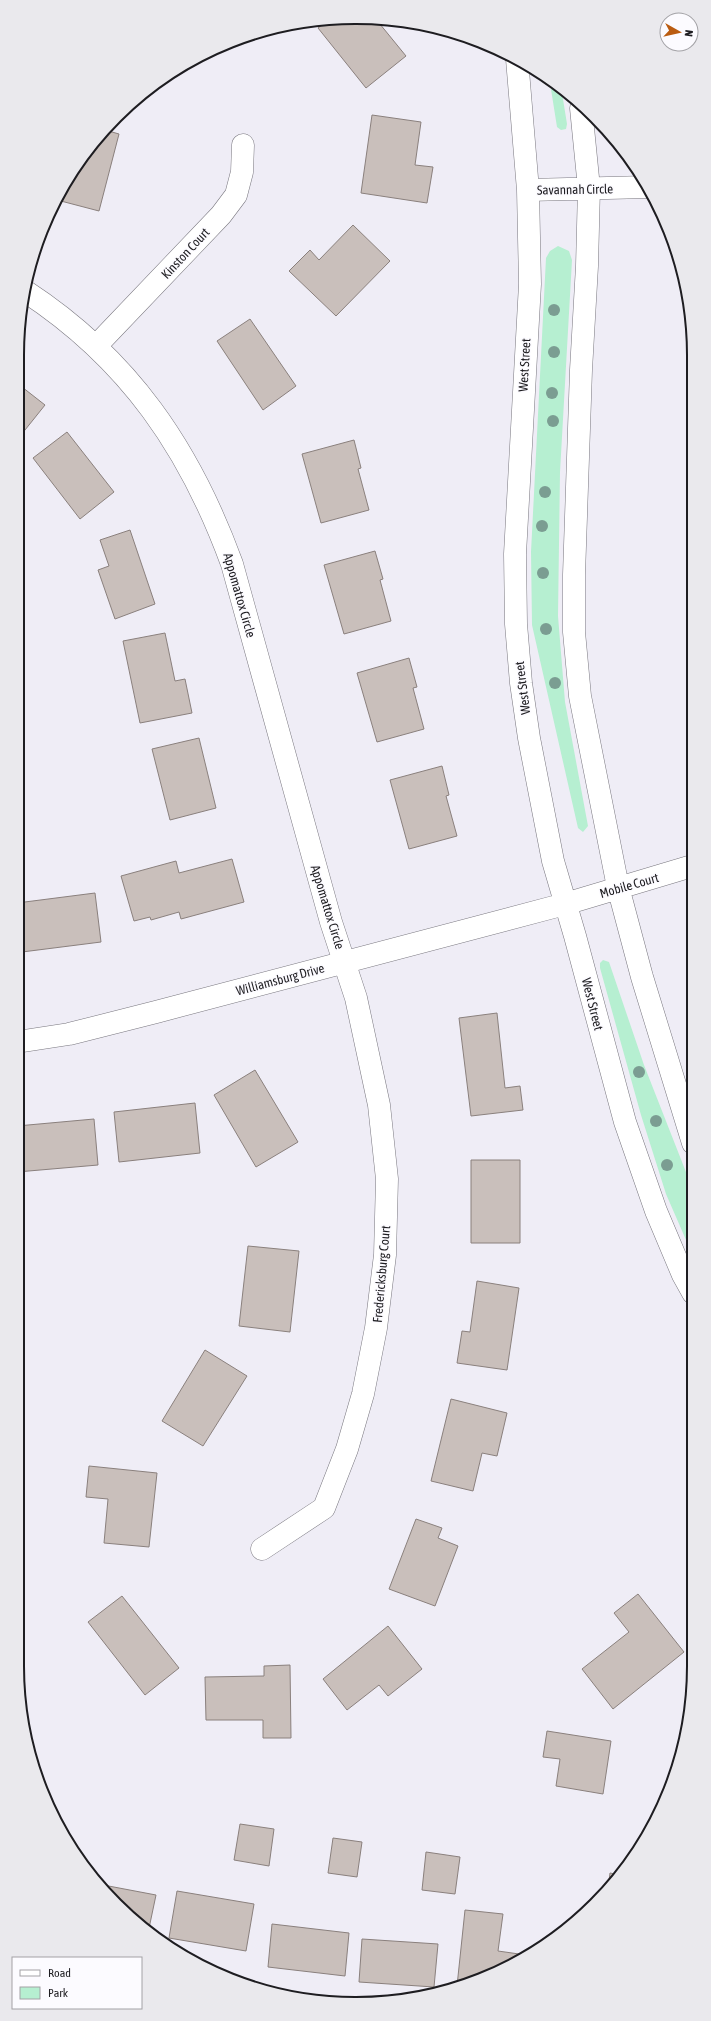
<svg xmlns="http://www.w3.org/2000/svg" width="711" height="2021" viewBox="0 0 711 2021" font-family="'Asap Condensed',sans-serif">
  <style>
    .green { fill: #b6efd1 }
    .building { fill: #c9bfbb; stroke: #8a807d }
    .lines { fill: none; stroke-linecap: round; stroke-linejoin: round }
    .minor-casing { stroke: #79777f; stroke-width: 23 }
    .minor { stroke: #fff; stroke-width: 22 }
    .tree { fill: #7b9d92 }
    .labels { text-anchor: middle; stroke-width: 3; stroke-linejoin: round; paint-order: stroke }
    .street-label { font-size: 13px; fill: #1e1d21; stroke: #fcfbff }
    .rim { fill: none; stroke: #1e1d21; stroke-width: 2 }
  </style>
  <rect width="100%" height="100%" fill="#efedf6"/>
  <path class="green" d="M550 83 562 93 567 124 566 129 561 130 557 127Z
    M558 246 569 251 572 260 560 472 558 616 565 702 588 826 583 832 578 828 532 625 531 552 546 258 550 251Z
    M603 960 609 962 644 1065 693 1190V1256L666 1194 641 1115 600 968V963Z"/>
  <path class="building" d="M375 18 406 56 366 88 318 28 330 19Z
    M372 115 421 122 415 165 433 167 427 203 361 193Z
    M105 130 119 134 99 211 57 200 87 150Z
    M353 225 390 261 336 316 289 271 310 250 319 260Z
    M250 319 296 386 263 410 217 341Z
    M22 387 45 405 17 440V394Z
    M67 432 114 492 80 519 33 458Z
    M354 440 361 468 358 469 369 510 321 523 302 454Z
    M130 530 155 604 115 619 98 570 109 566 100 540Z
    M375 551 383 579 380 580 391 621 344 634 324 565Z
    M165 633 175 681 185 679 192 713 140 723 123 641Z
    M409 658 417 687 413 688 424 729 377 742 357 673Z
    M199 738 216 808 170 820 152 749Z
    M442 766 449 795 446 796 457 836 409 849 390 780Z
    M232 859 244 902 181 919 179 912 151 920 150 917 134 921 121 876 176 861 179 873Z
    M95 893 101 942 22 952 17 903Z
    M497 1013 505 1088 520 1086 523 1110 471 1116 459 1018Z
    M255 1070 298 1142 256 1167 214 1095Z
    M195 1103 200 1153 119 1162 114 1112Z
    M94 1119 98 1165 17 1172V1126Z
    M471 1160H520V1243H471Z
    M248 1246 299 1251 290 1332 239 1326Z
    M477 1281 519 1288 507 1370 457 1363 462 1331 470 1332Z
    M205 1350 247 1376 203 1446 162 1421Z
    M451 1399 507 1413 497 1456 482 1453 473 1491 431 1481Z
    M89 1466 157 1473 149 1547 104 1543 108 1499 86 1497Z
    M416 1519 442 1528 438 1538 458 1546 435 1606 389 1589Z
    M638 1594 684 1652 613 1709 582 1669 629 1632 614 1613Z
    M122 1596 179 1668 145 1695 88 1622Z
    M388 1626 422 1669 388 1696 379 1685 347 1710 323 1679Z
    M290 1665 291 1738H263V1720H206L205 1677 264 1676V1666Z
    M547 1731 611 1741 603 1794 556 1786 560 1759 543 1757Z
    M240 1824 274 1829 269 1866 234 1860Z
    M333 1838 362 1842 357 1877 328 1873Z
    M426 1852 460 1857 455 1894 422 1890Z
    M610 1873 620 1875 608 1889Z
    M98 1884 156 1895 148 1933 101 1889Z
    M177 1891 254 1904 246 1951 169 1938Z
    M465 1910 503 1914 498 1951 526 1955 457 1986Z
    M272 1924 349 1933 345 1976 268 1967Z
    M362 1939 438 1944 434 1987 359 1982Z"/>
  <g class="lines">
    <defs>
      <path id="minor" d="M517 59 528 190 530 284 515 554 516 624 521 683 529 738 553 861 575 936 625 1122 656 1211 683 1275 693 1293
        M581 108 589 188 587 266 581 370 574 575V632L580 696 618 887 642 977 693 1143
        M528 190 647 187
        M25 291C129 359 190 449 232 564L331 922 356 998 379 1105 387 1179 385 1255 376 1328 363 1394 347 1449 324 1508 262 1549
        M96 346 221 215 236 195 242 172 243 145
        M17 1042 69 1034 156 1012 565 904 692 866"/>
    </defs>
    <use href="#minor" class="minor-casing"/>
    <use href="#minor" class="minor"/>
  </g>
  <g class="tree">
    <circle cx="554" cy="310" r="6"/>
    <circle cx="554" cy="352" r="6"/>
    <circle cx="552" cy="393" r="6"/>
    <circle cx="553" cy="421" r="6"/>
    <circle cx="545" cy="492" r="6"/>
    <circle cx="542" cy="526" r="6"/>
    <circle cx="543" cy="573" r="6"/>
    <circle cx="546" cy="629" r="6"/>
    <circle cx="555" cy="683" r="6"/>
    <circle cx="639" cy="1072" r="6"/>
    <circle cx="656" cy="1121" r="6"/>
    <circle cx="667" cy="1165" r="6"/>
  </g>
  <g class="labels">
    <g class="street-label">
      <text transform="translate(575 189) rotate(-1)" y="5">Savannah Circle</text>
      <text transform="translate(185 253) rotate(-47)" y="5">Kinston Court</text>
      <text transform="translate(524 365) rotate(-87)" y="5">West Street</text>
      <text transform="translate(240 595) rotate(74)" y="5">Appomattox Circle</text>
      <text transform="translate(522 688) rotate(-97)" y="5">West Street</text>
      <text transform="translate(629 885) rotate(-16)" y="5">Mobile Court</text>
      <text transform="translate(328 907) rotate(73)" y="5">Appomattox Circle</text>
      <text transform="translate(280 979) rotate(-15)" y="5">Williamsburg Drive</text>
      <text transform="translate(593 1004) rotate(76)" y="5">West Street</text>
      <text transform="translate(381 1274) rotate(-85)" y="5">Fredericksburg Court</text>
    </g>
  </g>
  <path d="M0 0H711V2021H0ZM355 24H356A331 331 0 0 1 687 355V1666A331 331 0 0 1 356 1997H355A331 331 0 0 1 24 1666V355A331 331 0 0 1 355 24Z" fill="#eae9ed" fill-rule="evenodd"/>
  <path class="rim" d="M355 24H356A331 331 0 0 1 687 355V1666A331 331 0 0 1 356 1997H355A331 331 0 0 1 24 1666V355A331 331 0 0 1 355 24Z"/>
  <rect x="12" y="1957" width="130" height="52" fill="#fcfbff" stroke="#a3a2a6"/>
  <rect x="20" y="1970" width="20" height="6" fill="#ffffff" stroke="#a3a2a6"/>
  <text x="48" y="1977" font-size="12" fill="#1e1d21">Road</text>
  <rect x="20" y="1987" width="20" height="12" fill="#b6efd1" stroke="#a3a2a6"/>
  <text x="48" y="1997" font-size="12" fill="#1e1d21">Park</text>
  <g transform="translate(679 32) rotate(98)"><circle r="19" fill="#fcfbff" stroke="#a3a2a6"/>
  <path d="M0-3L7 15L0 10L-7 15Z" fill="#ba5c11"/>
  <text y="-6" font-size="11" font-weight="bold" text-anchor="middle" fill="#1e1d21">N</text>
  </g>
</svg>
